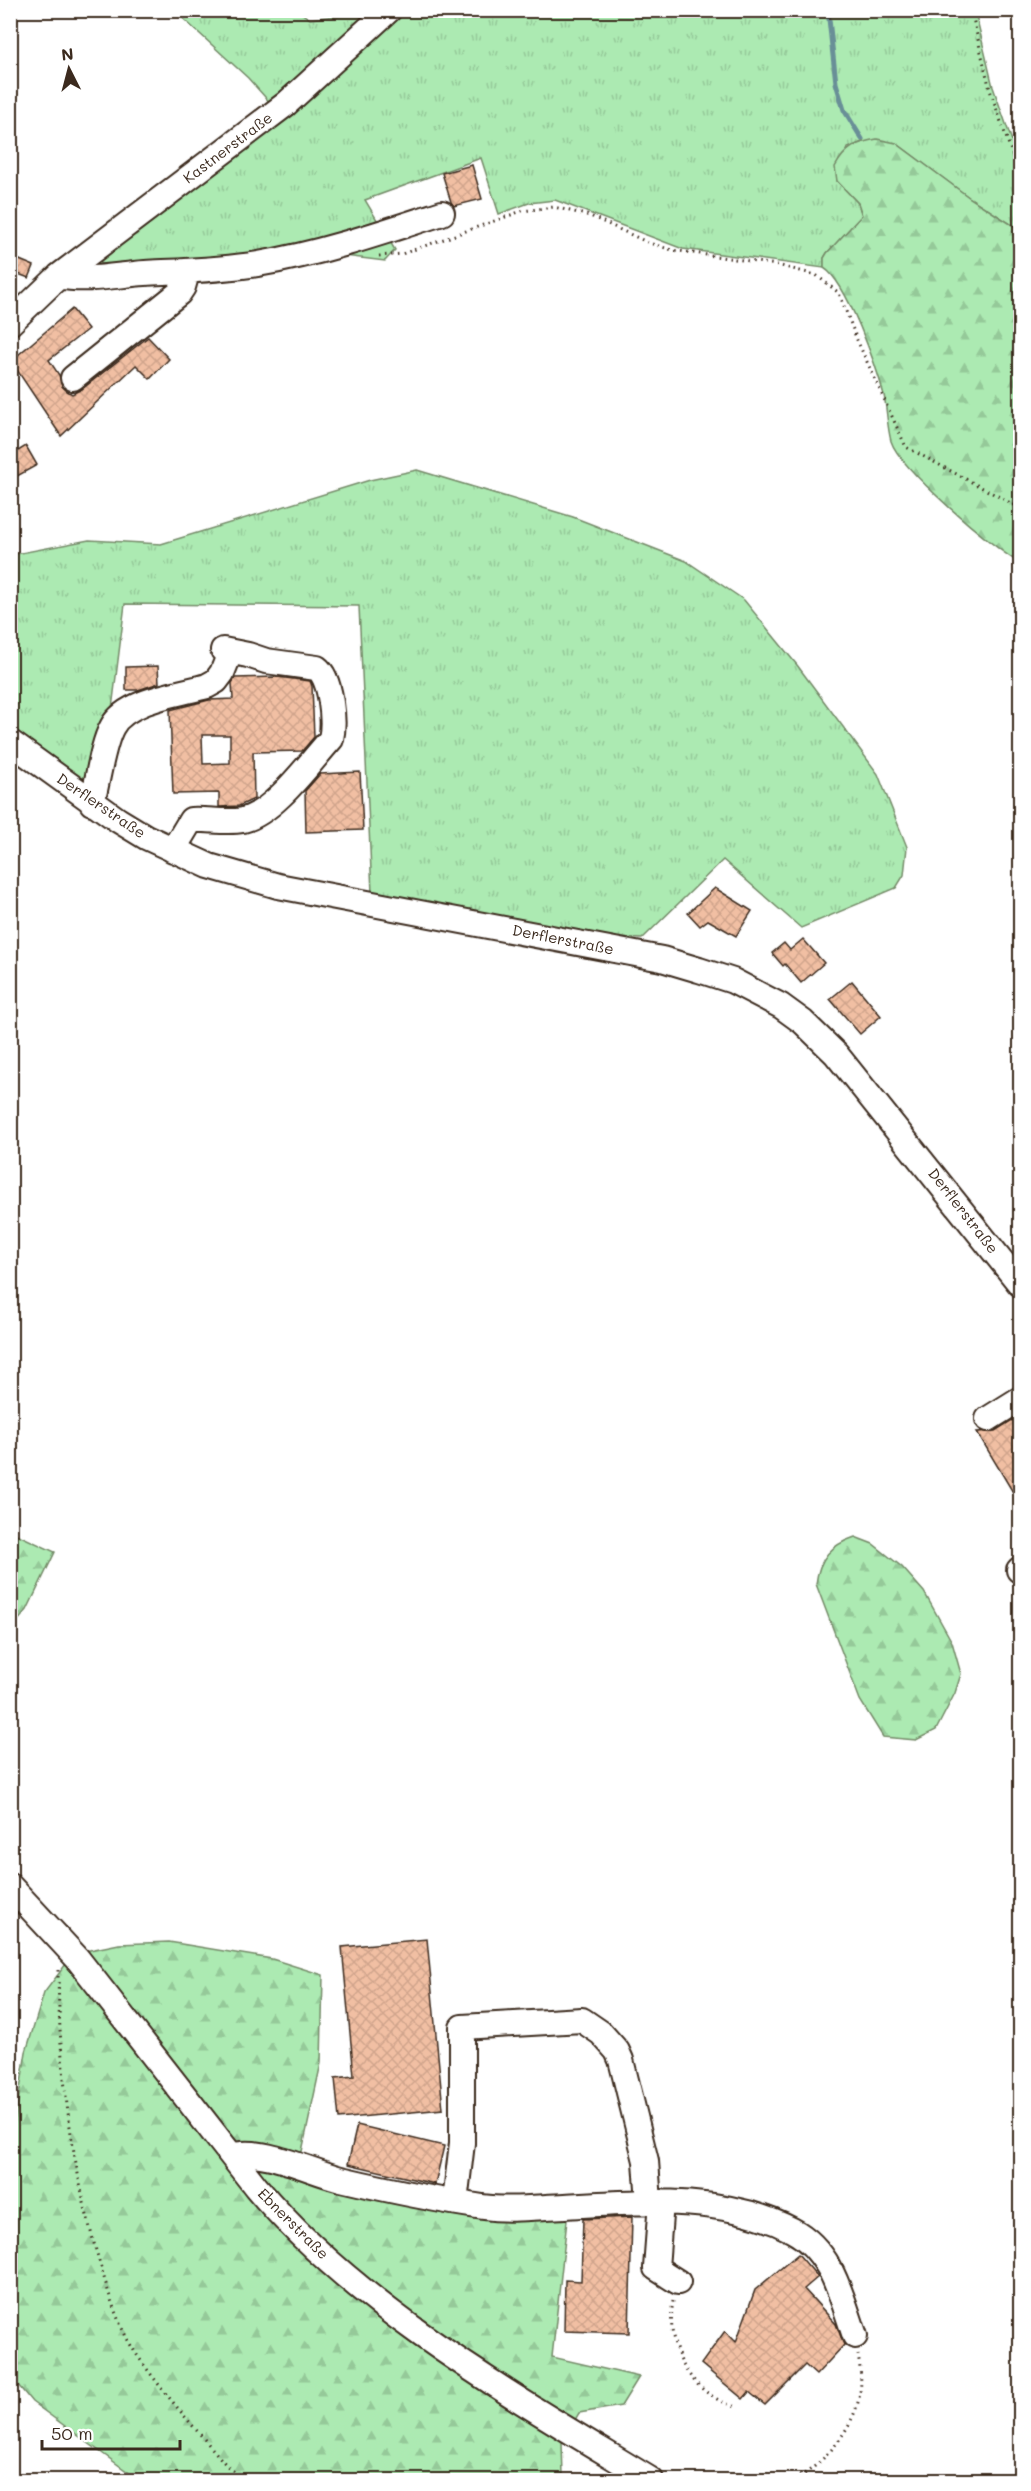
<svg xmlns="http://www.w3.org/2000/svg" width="1031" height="2491" viewBox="0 0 1031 2491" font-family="Mali,sans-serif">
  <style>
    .grass { fill: url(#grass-tufts); stroke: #748a68; stroke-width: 1.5 }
    .forest { fill: url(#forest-firs); stroke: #748a68; stroke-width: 1.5 }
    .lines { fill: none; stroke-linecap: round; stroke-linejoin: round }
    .stream { stroke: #698f97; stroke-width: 5 }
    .building { fill: url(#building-cross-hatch); stroke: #3b2a1e; stroke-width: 1.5; fill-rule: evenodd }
    .minor-casing { stroke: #3b2a1e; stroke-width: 28 }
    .path { stroke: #3b2a1e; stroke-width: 3; stroke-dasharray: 1.5 4.5; stroke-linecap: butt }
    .minor { stroke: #fff; stroke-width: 24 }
    .labels { text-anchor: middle; stroke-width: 4.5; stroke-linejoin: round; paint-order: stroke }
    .street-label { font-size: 15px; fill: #3b2a1e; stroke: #fff }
  </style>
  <defs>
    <pattern id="grass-tufts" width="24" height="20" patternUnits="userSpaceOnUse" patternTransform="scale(1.5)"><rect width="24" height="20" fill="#aceab2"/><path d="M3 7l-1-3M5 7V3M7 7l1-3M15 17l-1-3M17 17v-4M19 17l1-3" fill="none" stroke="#95c999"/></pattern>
    <pattern id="forest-firs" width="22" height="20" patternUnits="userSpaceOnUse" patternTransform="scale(1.5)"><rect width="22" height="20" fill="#aceab2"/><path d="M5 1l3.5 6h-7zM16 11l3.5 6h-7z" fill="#95c999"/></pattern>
    <pattern id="building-cross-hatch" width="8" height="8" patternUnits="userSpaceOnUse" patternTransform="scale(1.5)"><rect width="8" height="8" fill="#f1bfa3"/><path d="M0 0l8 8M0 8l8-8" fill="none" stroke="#d0a48c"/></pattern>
  </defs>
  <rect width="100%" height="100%" fill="#fff"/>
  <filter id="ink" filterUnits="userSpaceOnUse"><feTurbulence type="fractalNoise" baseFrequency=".0167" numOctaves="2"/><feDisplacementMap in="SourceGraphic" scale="12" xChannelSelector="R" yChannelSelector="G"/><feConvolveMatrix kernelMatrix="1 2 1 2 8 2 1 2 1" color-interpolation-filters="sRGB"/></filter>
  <g filter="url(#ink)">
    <path class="grass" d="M175 11H298L310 19 378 11 273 106 248 78Z
      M398 11H975L993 87 1020 164V230L970 198 896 143 862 142 848 148 837 181 858 203 862 216 827 253 824 258V268L683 249 555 200 529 203 499 214 481 158 365 200 395 250 385 261 320 253 65 280Z
      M417 470 573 517 686 561 744 600 797 665 878 774 907 847 904 875 896 888 801 928 723 860 642 939 595 937 372 893 359 606 125 604 101 797 11 730 10 555 89 540 161 544 370 480Z"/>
    <path class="forest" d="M877 139 896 143 970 198 1020 230V563C993 548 900 469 891 441 887 426 887 410 884 395 877 368 847 282 824 268V258L827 253 862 215 858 203 837 181 835 167C845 148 857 142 877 139Z
      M10 1531 55 1552 27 1610 11 1629Z
      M855 1537 873 1544 902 1567 924 1592 952 1642 961 1674 955 1693 936 1730 916 1740 883 1737 860 1700 816 1584C819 1558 831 1545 855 1537Z
      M169 1942 272 1959 323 1975 321 2063 298 2170 568 2211 552 2357 639 2377 621 2406 579 2413 562 2443 563 2476 567 2480H139L32 2402 13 2379 10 2368 11 2146 26 2052 44 1993 69 1960 85 1951 119 1944Z"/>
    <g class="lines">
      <path class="stream" d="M828 10 836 83 844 110 862 139"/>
    </g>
    <path class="building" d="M472 165 482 199 454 206 451 202 442 173Z
      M10 256 34 266 29 278 10 271Z
      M72 309 88 329 49 360 59 375 62 386 67 391 72 394 82 389 148 337 169 359 150 379 136 365 61 436 11 361Z
      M26 446 37 465 10 480V456Z
      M158 666 159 683 138 690H126V667Z
      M277 677 310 681 312 686 314 737 302 751 253 752 254 799 239 806 219 807V793L173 794 170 710 209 700 233 699 232 683 235 678ZM202 735H230V763L203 764Z
      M360 772 363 830 306 832 305 791 320 774Z
      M715 888 752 911 736 936 708 920 700 926 688 913Z
      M803 939 824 963 801 983 785 964 783 966 772 953 784 943 790 950Z
      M852 981 881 1016 860 1034 830 999Z
      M1020 1415V1504L977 1432 995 1431Z
      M427 1939 443 2109 339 2119 335 2078 354 2076 342 1947Z
      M357 2125 444 2146 435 2184 348 2164Z
      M632 2217 629 2333 564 2331 565 2280 581 2281 583 2219Z
      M798 2254 818 2277 804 2289 836 2324 844 2345 816 2375 805 2365 765 2405 749 2392 743 2399 701 2364 725 2331 736 2342 755 2290Z"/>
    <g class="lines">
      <defs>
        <path id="minor" d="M59 276C87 282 116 275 145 273 183 271 220 270 258 264 319 254 384 232 442 213
          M10 323 59 276 286 104 389 10
          M73 378 179 293 183 287 187 273
          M10 742 118 820 146 837 209 866 278 886 662 959 699 970 733 981 781 1006 803 1022 836 1054 1020 1284
          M92 803C98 781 102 745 112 727 126 700 179 694 207 686L216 681 222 673 230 653
          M173 850 191 820C208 819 226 823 243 820 274 813 310 762 331 739 335 722 331 678 317 668L266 661 248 655 223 650
          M988 1419 1020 1399
          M1019 1570 1020 1569
          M10 1886 77 1958 256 2187C358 2309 516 2398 651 2480
          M232 2156C260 2146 312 2172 341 2179 388 2190 436 2200 483 2207 510 2211 538 2207 565 2206 640 2202 722 2194 792 2230 832 2251 841 2296 855 2336
          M455 2202 462 2143V2027L582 2020 601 2033 617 2051 621 2060 646 2161 649 2202
          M661 2202 656 2268 678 2282"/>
      </defs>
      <use href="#minor" class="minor-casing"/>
      <path class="path" d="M971 10 990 90 1020 177
        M379 256 402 254 522 211 554 207 590 216 649 243 672 250 777 265 816 275 839 293 857 340 906 447 1020 508
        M58 1970C59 2066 71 2162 97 2254 107 2287 116 2323 135 2352 162 2392 196 2429 227 2466L245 2480
        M673 2301C665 2348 689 2393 736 2407
        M794 2480C824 2465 856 2426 860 2392 862 2380 860 2367 858 2355"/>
      <use href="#minor" class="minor"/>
    </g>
  </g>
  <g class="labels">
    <g class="street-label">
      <text transform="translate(228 148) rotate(-37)" y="5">Kastnerstraße</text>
      <text transform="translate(101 806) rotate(34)" y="5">Derflerstraße</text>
      <text transform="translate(563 940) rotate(11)" y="5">Derflerstraße</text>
      <text transform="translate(963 1211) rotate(52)" y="5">Derflerstraße</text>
      <text transform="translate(293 2224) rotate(45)" y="5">Ebnerstraße</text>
    </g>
  </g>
  <rect width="1031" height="2491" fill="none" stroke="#fff" stroke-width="36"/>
  <rect x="18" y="18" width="995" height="2455" fill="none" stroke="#3b2a1e" stroke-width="2" filter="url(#ink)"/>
  <g transform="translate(69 69) rotate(354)" stroke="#ffffff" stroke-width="4.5" paint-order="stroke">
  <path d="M0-4.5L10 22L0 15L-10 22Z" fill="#3b2a1e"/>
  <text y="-9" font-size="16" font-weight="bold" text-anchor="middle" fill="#3b2a1e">N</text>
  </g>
  <path d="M42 2440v9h138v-9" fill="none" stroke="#3b2a1e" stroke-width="3"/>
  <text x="51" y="2440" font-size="18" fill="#3b2a1e" stroke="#ffffff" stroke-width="4.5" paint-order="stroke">50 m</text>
</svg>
